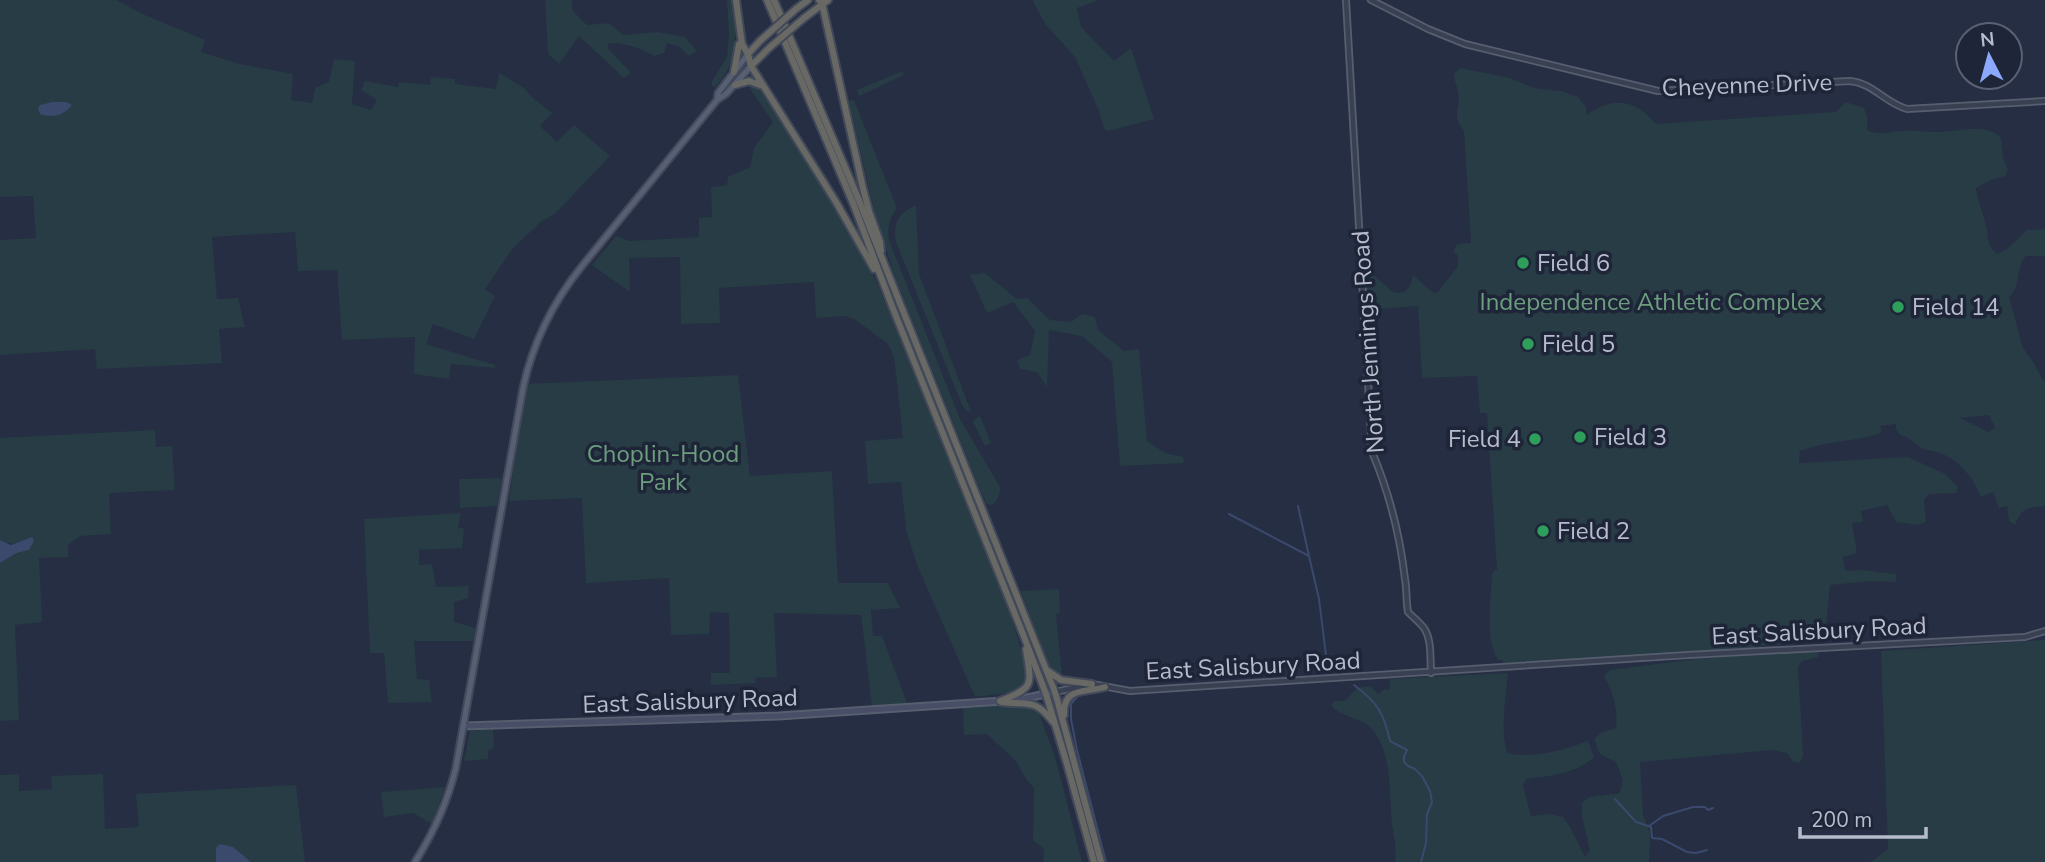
<svg xmlns="http://www.w3.org/2000/svg" width="2045" height="862" viewBox="0 0 2045 862" font-family="'Nunito Sans',sans-serif">
  <style>
    .green { fill: #273c44; fill-rule: evenodd }
    .water { fill: #3a496c }
    .lines { fill: none; stroke-linecap: round; stroke-linejoin: round }
    .stream { stroke: #3a496c; stroke-width: 2 }
    .tertiary-casing { stroke: #575e6f; stroke-width: 8 }
    .secondary-casing { stroke: #575e6f; stroke-width: 9 }
    .primary-casing { stroke: #43495b; stroke-width: 9 }
    .trunk-casing { stroke: #414859; stroke-width: 10 }
    .tertiary { stroke: #394052; stroke-width: 4.5 }
    .secondary { stroke: #474e65; stroke-width: 5 }
    .primary { stroke: #575f72; stroke-width: 5 }
    .trunk { stroke: #686864; stroke-width: 6 }
    .trunk-bridge-casing { stroke: #414859; stroke-width: 10; stroke-linecap: butt }
    .trunk-bridge { stroke: #686864; stroke-width: 6 }
    .leisure-dot { fill: #2e9e5b; stroke: #1e2538; stroke-width: 2.5 }
    .labels { text-anchor: middle; stroke-width: 7; stroke-linejoin: round; paint-order: stroke }
    .street-label { font-size: 24px; fill: #b6bccc; stroke: #1e2538 }
    .poi-label { font-size: 24px; fill: #b6bccc; stroke: #1e2538; text-anchor: start }
    .park-label { font-size: 24px; fill: #6c9e7e; stroke: #1e2538 }
  </style>
  <rect width="100%" height="100%" fill="#252e43"/>
  <path class="green" d="M0 0H116L145 15 205 40 201 52 240 64 293 74 291 100 312 103 315 88 329 82 334 59 355 61 352 104 371 110 377 100 361 90 365 81 398 87 399 82 430 85 431 77 455 79V84L496 89 499 73 523 87 533 98 552 113 540 126 557 142 574 125 610 156 555 214 542 221 513 248 485 289 495 296 474 339 433 324 426 344 495 365V368L451 364 449 379 414 374 415 337 342 340 337 270 298 271 295 232 212 237 217 299 238 298 245 327 219 329 222 363 97 369 95 349 0 355V240L36 238 33 196 0 197Z
    M545 0H572V10L587 25 609 23 623 35 657 32 685 37 697 51 688 56 680 47 667 43 664 53 654 56C643 49 621 41 608 44V48L631 73 624 78 579 36 559 64 548 54Z
    M727 0H733C736 33 740 63 714 88L712 85V81L727 57 729 34Z
    M1032 0H1099L1077 8 1081 27 1114 61 1131 48 1154 119 1108 131 1104 129 1099 111 1075 57 1046 25Z
    M1460 68 1510 78 1534 88 1561 91 1578 97 1586 107 1587 115C1612 96 1636 99 1656 124L1836 112 1846 102 1864 108 1867 117V130C1877 136 1889 132 1900 131 1914 130 1926 132 1940 132 1961 131 1980 123 2000 136 2003 148 2001 158 2008 169L2005 176 1991 180 1976 188 1978 199 1987 228 1989 245 1997 254 2008 248 2027 230 2045 229V256H2026C2015 268 2022 286 2009 297L2023 348 2034 363 2042 379 2045 381V506C2027 508 2022 507 2015 525L2009 521 2007 506 1999 508 1993 492 1981 497C1974 479 1960 460 1940 453 1935 451 1929 451 1924 449 1914 445 1911 437 1900 435L1896 429V424L1880 426 1882 430 1879 434C1853 442 1825 441 1800 451L1799 463 1908 457 1945 474 1957 486V493L1929 494 1924 500 1926 522 1918 525 1896 522 1887 505 1861 511 1863 522 1852 523 1857 553 1843 557 1845 571 1861 570 1896 574V582L1870 581 1830 585 1826 627 1820 642 1755 646 1754 649 1503 665V660H1498C1484 637 1491 601 1492 575L1494 570H1497L1487 413H1480L1477 376 1422 378 1418 306 1367 310 1365 276 1372 274 1393 292C1406 296 1411 286 1413 275L1432 292 1437 293 1458 266V256L1453 251 1457 244 1471 243 1464 131C1450 114 1462 107 1458 92 1457 85 1454 81 1454 74ZM1989 415 1995 427 1989 432 1960 418Z
    M902 71 904 75 859 96 857 90Z
    M748 86 758 87 763 93 863 254 877 283 924 396 999 583 1016 632 1028 674V682L1016 692 975 697 917 565 906 530 901 482 868 484 865 441 903 438 894 357 888 344 854 319 845 316 816 318 814 282 719 288 720 323 681 324 680 257 629 258 630 292 592 265 616 236 629 241 699 237V218L712 217 711 187 727 185 728 177 750 167 754 148 773 122Z
    M854 100 897 208C889 219 887 227 889 240L960 419 1000 487C1000 496 998 500 992 505L986 504 894 274 874 210 849 101Z
    M916 205 919 274 971 412 967 411 962 405 896 242C892 224 899 212 916 205Z
    M985 273 1017 299 1027 298 1050 320 1071 322 1082 314 1095 317 1098 330 1124 351 1139 349 1147 441 1165 453 1183 457 1184 463 1120 466 1112 362 1082 336 1049 330 1047 387 1037 372 1020 369 1017 360 1030 355 1035 331 1013 302 987 313 970 275Z
    M738 375 750 476 832 471 838 583H888L900 608 871 610 873 636H882L907 703 872 706 861 615 774 613 777 677 755 678 756 683 711 685V673H730L729 613 710 612 709 634 671 635 669 578 586 583 582 498 509 501 524 384Z
    M980 416 991 443 985 446 973 422 975 419Z
    M155 430 156 447 172 446 175 490 109 493 111 534 80 536 68 545V557L39 558 42 622 15 625 19 720 0 721V563L17 553 29 550 26 539C16 546 10 544 0 540V438Z
    M499 478 502 480 497 506 460 508 459 479Z
    M461 513 458 528H464L462 548 419 550V565L432 564 436 587 469 586 468 598 454 602V622L476 628 474 641H414L417 679 429 680 432 702 388 703 384 653H370L364 519Z
    M1059 589 1060 613 1056 614 1062 676 1055 672 1048 664 1021 591Z
    M2045 640V862H1871L1888 849 1881 651Z
    M1817 650 1819 657 1802 661 1798 667 1803 755 1800 763 1793 762 1787 753 1772 750 1640 762 1643 815 1650 833 1649 862H1395C1397 845 1394 840 1392 824 1389 795 1393 748 1369 726 1358 717 1344 718 1331 706L1334 701H1345L1357 688 1370 686 1378 694 1385 689 1390 690V679L1508 673C1506 699 1500 727 1507 753 1533 759 1564 750 1588 741L1594 757C1576 774 1549 776 1526 779L1523 786 1531 816 1550 814 1563 817 1570 827 1585 857 1590 850 1582 817V803L1589 797 1620 793 1623 780 1616 762 1600 754 1594 739 1602 732 1616 728C1618 708 1613 693 1604 676L1610 670 1696 659Z
    M963 706H1028L1038 710 1056 760 1082 862H1043L1044 849 1033 840 1034 788 1026 779 1016 761 987 734 964 735Z
    M493 729 494 747 488 751V759L464 761 470 731Z
    M19 774V791L52 789 51 776 103 774 105 829 139 827 136 794 296 785 305 862H0V775Z
    M445 787 432 824 413 813 384 817 381 792Z"/>
  <path class="water" d="M52 102H66L72 105C63 116 53 118 40 114L38 109 40 105Z
    M32 537 34 541 29 550 17 553 0 563V540L11 545Z
    M220 844 233 847 251 862H216V848Z"/>
  <g class="lines">
    <path class="stream" d="M1298 506 1309 556
      M1229 514 1309 556 1319 599 1326 655 1338 670
      M1354 685C1377 702 1384 713 1390 741L1407 750 1404 756V762L1408 766 1415 769 1422 776 1430 791 1432 802 1427 814 1426 843 1421 862
      M1077 697 1071 704V719L1077 750 1106 862
      M1615 799 1636 822 1651 827 1652 838 1662 839 1687 852 1696 853 1707 850
      M1649 826 1663 816 1693 807H1705L1708 810 1713 808"/>
    <defs>
      <path id="tertiary" d="M1346 0 1372 452C1389 492 1400 536 1405 579 1407 590 1406 601 1408 612 1413 617 1419 622 1424 628 1432 640 1430 658 1431 673
        M1371 0 1428 29 1465 44 1658 91 1850 81C1873 83 1885 103 1907 109L2045 101
        M1055 692 1092 684 1130 691 1688 655 2025 637 2045 631"/>
      <path id="secondary" d="M1013 701 1055 692
        M464 726 779 716 1003 701"/>
      <path id="primary" d="M717 100 718 93 748 54
        M415 862C434 832 448 801 456 767L523 388C533 342 553 302 582 266L717 100 726 94 751 66"/>
      <path id="trunk" d="M736 0 742 44 748 54 751 66 836 202 874 269
        M767 0 853 203 892 306 1023 634 1046 694 1067 764 1094 862
        M774 0 858 198 1055 692 1101 862
        M819 0 822 3 863 188 869 211 880 242 881 251
        M796 9 808 0
        M804 18 828 0
        M748 54 761 40
        M751 66 769 48
        M734 72 739 44
        M735 85 749 81 763 86
        M1048 671 1061 680 1092 684
        M1000 701C1036 687 1031 685 1026 649
        M1001 702C1028 706 1034 697 1053 722
        M1064 715C1063 686 1086 693 1105 687"/>
    </defs>
    <use href="#tertiary" class="tertiary-casing"/>
    <use href="#secondary" class="secondary-casing"/>
    <use href="#primary" class="primary-casing"/>
    <use href="#trunk" class="trunk-casing"/>
    <use href="#tertiary" class="tertiary"/>
    <use href="#secondary" class="secondary"/>
    <use href="#primary" class="primary"/>
    <use href="#trunk" class="trunk"/>
    <defs>
      <path id="trunk-bridge" d="M761 40 796 9
        M769 48 804 18"/>
    </defs>
    <use href="#trunk-bridge" class="trunk-bridge-casing"/>
    <use href="#trunk-bridge" class="trunk-bridge"/>
  </g>
  <g class="leisure-dot">
    <circle cx="1523" cy="263" r="7"/>
    <circle cx="1898" cy="307" r="7"/>
    <circle cx="1528" cy="344" r="7"/>
    <circle cx="1580" cy="437" r="7"/>
    <circle cx="1535" cy="439" r="7"/>
    <circle cx="1543" cy="531" r="7"/>
  </g>
  <g class="labels">
    <g class="street-label">
      <text transform="translate(1747 85) rotate(-2)" y="8">Cheyenne Drive</text>
      <text transform="translate(1368 342) rotate(-94)" y="8">North Jennings Road</text>
      <text transform="translate(1819 631) rotate(-3)" y="8">East Salisbury Road</text>
      <text transform="translate(1253 666) rotate(-3)" y="8">East Salisbury Road</text>
      <text transform="translate(690 701) rotate(-2)" y="8">East Salisbury Road</text>
    </g>
    <g class="poi-label">
      <text x="1537" y="271">Field 6</text>
      <text x="1912" y="315">Field 14</text>
      <text x="1542" y="352">Field 5</text>
      <text x="1594" y="445">Field 3</text>
      <text x="1521" y="447" text-anchor="end">Field 4</text>
      <text x="1557" y="539">Field 2</text>
    </g>
    <g class="park-label">
      <text x="1651" y="310">Independence Athletic Complex</text>
      <text x="663" y="462">Choplin-Hood<tspan x="663" dy="28">Park</tspan></text>
    </g>
  </g>
  <g transform="translate(1989 56) rotate(354)"><circle r="33" fill="#1e2538" stroke="#5b6173" stroke-width="2"/>
  <path d="M0-5L12 26L0 18L-12 26Z" fill="#8ba8fd"/>
  <text y="-10" font-size="19" font-weight="bold" text-anchor="middle" fill="#b6bccc">N</text>
  </g>
  <path d="M1800 827v10h126v-10" fill="none" stroke="#b6bccc" stroke-width="3.5"/>
  <text x="1811" y="827" font-size="21" fill="#b6bccc" stroke="#1e2538" stroke-width="5" paint-order="stroke">200 m</text>
</svg>
